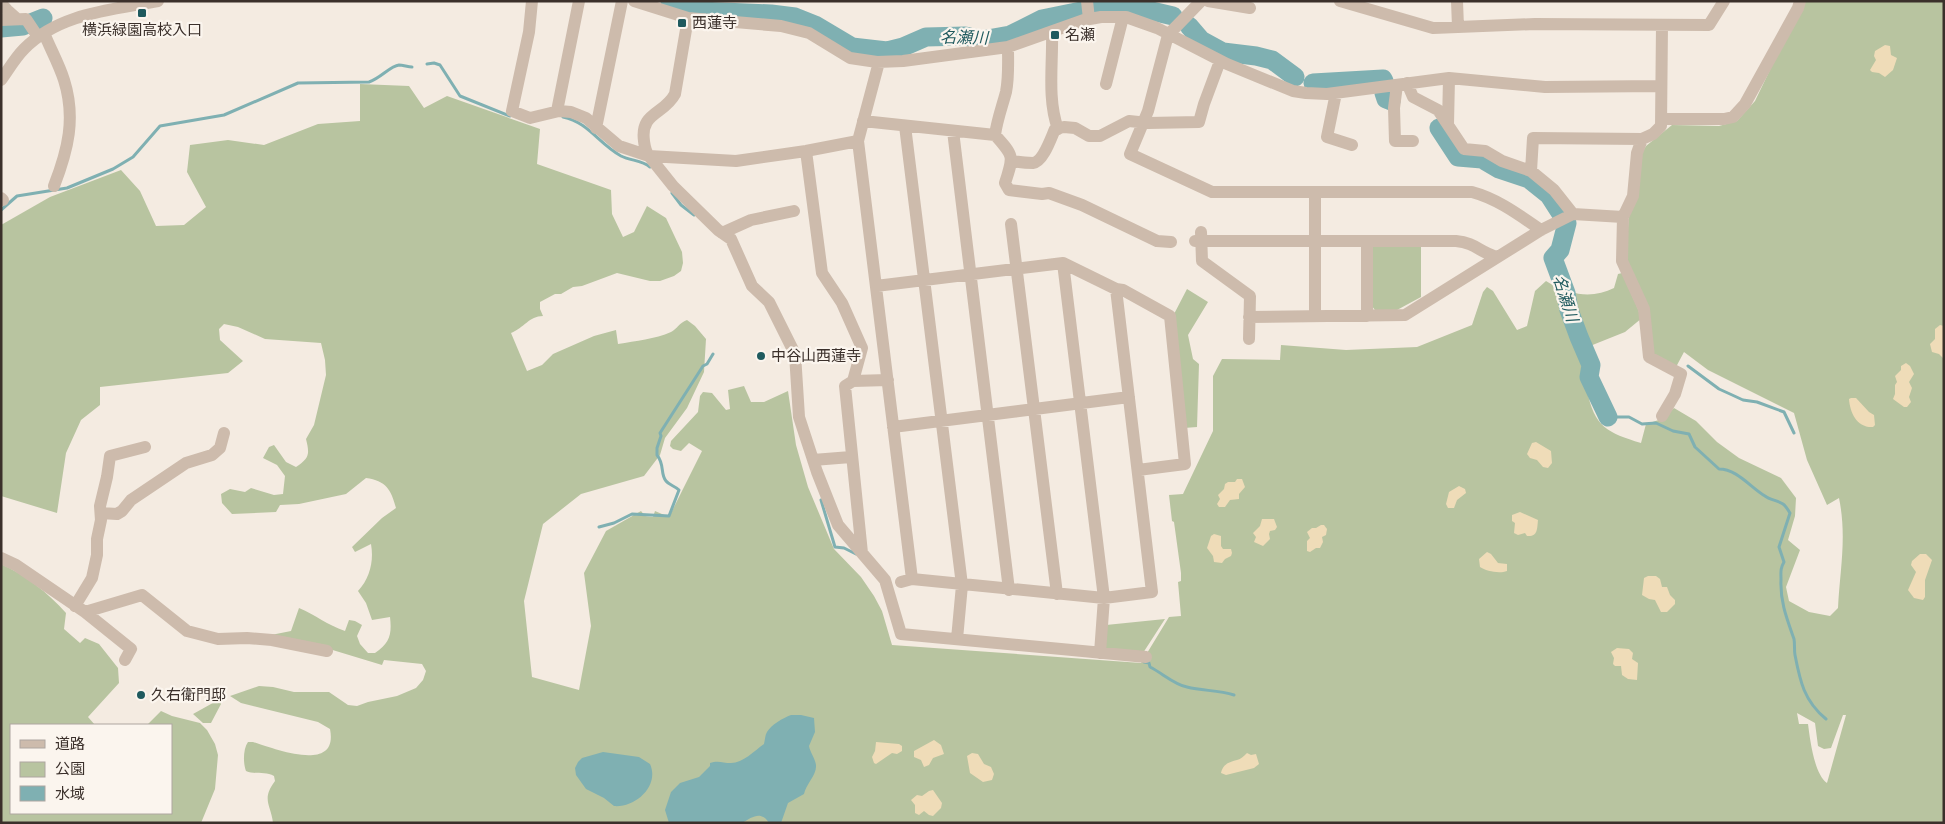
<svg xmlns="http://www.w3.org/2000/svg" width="1945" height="824" viewBox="0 0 1945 824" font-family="'Noto Sans','Noto Sans JP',sans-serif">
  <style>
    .green { fill: #b8c4a0; fill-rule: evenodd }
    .sand { fill: #efdcb8 }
    .water { fill: #7fb0b2 }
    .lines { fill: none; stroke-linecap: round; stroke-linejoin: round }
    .stream { stroke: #7fb0b2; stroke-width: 3 }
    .river { stroke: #7fb0b2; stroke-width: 19 }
    .minor { stroke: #cdbbac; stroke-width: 12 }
    .poi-dot { fill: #1f5a5e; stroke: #fbf5ee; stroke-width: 2 }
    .labels { text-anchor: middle; stroke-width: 4.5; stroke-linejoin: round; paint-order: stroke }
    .poi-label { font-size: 15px; fill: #3b302b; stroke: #fbf5ee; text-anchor: start }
    .water-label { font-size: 16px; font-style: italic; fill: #1f5a5e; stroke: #fbf5ee }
  </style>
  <rect width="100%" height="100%" fill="#f4ebe1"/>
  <path class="green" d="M1803 1H1944V823H273C271 804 261 800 275 781L274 776C265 771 255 775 246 771 243 763 243 749 248 742H253C275 749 339 774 330 729L318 722 241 703 230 696 259 686 273 687 294 692H329L348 705 357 706 368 702 397 696 416 688 423 680 426 671 422 664 384 660 382 665 326 648 271 635 291 631 299 608C316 615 327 625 345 631L349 620 355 621 362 625 357 636 360 644 368 653H375C390 643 392 634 390 617L372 620 366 603 358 591C370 578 374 561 371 544L355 552 352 547 382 518 396 508C391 489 386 481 366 478L346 494 299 504 280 505 276 512 232 514 222 503 221 494 230 489 245 492 251 488 274 495 283 494 285 476 277 465 263 458 269 447 274 445 286 462 296 467C309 458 310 455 306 439L314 425 326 375 325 360 321 343 265 339 238 327 224 324 219 329 220 340 243 361 228 373 100 387V405L81 420 66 453 57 513 1 496V225L50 197 121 170 140 191 156 226 184 225 206 207 187 172 190 145 228 140 264 145 318 124 360 121V84L409 86 424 108 447 96 540 129 537 164 611 190 612 214 623 237 634 232 647 206 666 218 682 252 683 263 681 271 674 276 660 281H650L617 273 582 286 573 287 561 294H555L540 302V309L543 316C529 316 524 328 511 333L527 371 542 365 553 354 594 336 616 330 618 344C636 341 655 339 671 332 677 329 679 323 687 320L695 326 706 339 704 372 687 408 665 438 660 455 644 476 581 494 543 524 524 601 532 677 579 690 591 626 584 573 606 531 641 511 645 516 653 517 655 511 669 517 702 451 689 443 681 451 673 449 670 446 671 441 698 412 700 396 703 392 712 393 726 410 730 409 728 390 744 386 751 402H764L788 391 796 445 808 487 834 549 861 577 874 596 882 611 892 645 1141 663 1169 617 1181 616 1178 582 1181 581V573L1174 522 1172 521 1169 495 1183 494 1213 431V376L1222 359 1280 360 1281 345 1346 350 1417 347 1472 325 1483 292 1487 287 1493 291 1517 330 1527 326 1535 291 1546 281 1556 287C1565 312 1575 338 1584 363 1587 372 1585 381 1587 390 1594 427 1608 433 1641 443L1646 424 1662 419 1674 408 1696 421 1717 442 1739 458 1781 478 1796 498 1795 516 1788 540 1800 550 1786 587 1789 601 1809 612 1830 616 1838 608C1840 569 1847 537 1839 498L1827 505 1807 460 1794 413 1708 370 1684 352 1676 367 1650 354 1625 259 1629 217 1642 153 1646 146 1672 125 1719 126 1737 121 1755 101ZM1797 713 1815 723 1818 746 1824 749 1831 748 1843 715H1846L1827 783C1814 774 1810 739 1808 724H1799Z
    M1421 245V297L1397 310H1375L1371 305V249L1374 246Z
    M1622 273 1642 318 1625 332 1590 346 1578 323 1569 291C1584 297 1600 295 1614 288L1618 274Z
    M1187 289 1208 302 1188 335 1193 359 1199 364 1197 427 1184 428 1173 316Z
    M1 564C26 575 48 593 66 613L64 629 80 643 85 638 99 644 118 668 119 683 88 717 95 725H11V813H171V725H147L161 711 172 716 200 723 207 730 215 744 218 755 215 789 201 823H1Z
    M1165 619 1143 653 1104 649 1106 625Z
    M220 699 221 704 211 723H203L193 714Z"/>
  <path class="sand" d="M1885 45 1890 46 1891 55 1897 58 1893 70 1885 77 1879 73 1872 72 1870 70 1876 60 1874 56 1875 51Z
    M1940 325 1944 326V359L1939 354 1932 352 1930 344 1935 339V329Z
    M1906 363 1910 366 1914 374 1909 382 1912 388 1909 397 1911 402 1907 407H1904L1893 399 1895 394V385L1897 382 1895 376 1901 370V366Z
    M1851 398H1856L1869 412 1874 415 1875 425 1873 427C1857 428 1850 413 1849 399Z
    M1536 442 1551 451 1552 463 1548 468 1543 467 1537 460 1530 458 1527 454 1532 443Z
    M1237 479H1242L1245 487 1239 494V499L1230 500 1225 507H1219L1217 504 1220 499 1218 495 1224 489 1225 484 1228 482H1235Z
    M1459 486 1465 489 1466 493 1457 500 1454 508H1448L1446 504 1449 492Z
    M1520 512 1538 520C1537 529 1538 537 1527 536L1525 533 1518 535 1514 533 1515 523 1512 521V515Z
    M1262 519H1274L1277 527 1275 530 1270 531 1269 534 1270 539 1263 546 1254 542 1256 537 1253 533 1260 526Z
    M1321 525H1324L1327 529 1326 535 1322 537 1323 542 1320 548H1316L1310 552 1307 551V541L1310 538 1307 532 1312 528H1316Z
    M1214 534 1221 536V546L1223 549H1231L1232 553 1231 556 1225 559 1222 563 1214 562 1213 556 1207 548 1211 536Z
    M1487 552 1491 554 1498 563 1507 564V571C1499 574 1486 571 1480 567L1479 559Z
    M1920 554H1926L1932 560 1925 580V597L1923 600 1914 598 1908 590 1916 572 1911 565 1912 561Z
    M1648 576H1656L1660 579 1662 587H1667L1670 595 1675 600V604L1667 612H1661L1655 600 1649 599 1642 595 1644 578Z
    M1617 648 1629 649 1633 653 1632 659 1638 663 1637 680 1628 679 1622 675 1621 666H1615L1613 664 1614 658 1611 652Z
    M934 740 941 745 944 754 933 758 929 765 924 767 921 760 914 757V751Z
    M876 742 899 744 902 746V751L897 754 892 753 876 764 874 763 872 757 875 751Z
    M972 753 978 754 984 764 991 767 994 774 992 780 983 782 970 773 967 756Z
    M1247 753 1251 755 1256 754 1259 764 1254 768 1226 775 1221 773C1223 764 1229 762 1237 760 1241 759 1244 756 1247 753Z
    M933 790 942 803 941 808 933 816 929 815 924 811 919 815 915 813V805L911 800 917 795 922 796 929 791Z"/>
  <path class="water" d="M791 715H801L814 718 815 732 809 746C810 752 815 758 816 765 817 775 806 784 804 794L788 803 781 823H769C761 810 752 817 742 823H669L665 810 671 792 680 783 699 777 710 766V763C718 760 723 763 731 763 743 763 754 751 764 744 765 740 765 735 767 732 771 725 783 718 791 715Z
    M603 752 639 757 650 764C660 786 635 808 614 806L604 798 586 789 576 775 575 768 578 762 582 758Z"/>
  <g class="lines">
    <path class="stream" d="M427 64 434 63 440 65 460 96 510 116
      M563 117C588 122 599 144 621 156 631 161 642 160 650 167
      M672 193 681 205 694 215
      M1 210 17 196 67 188 113 169 133 157 160 126 224 115 298 83 369 82C381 78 390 66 399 65 403 65 408 67 412 67
      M1688 366 1719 389 1730 394 1743 400 1757 402 1784 412 1794 433
      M1608 417H1629L1642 424 1656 423 1673 431 1689 434 1695 447 1719 469C1737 469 1750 487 1765 496 1770 500 1777 500 1783 504 1786 506 1788 510 1790 513L1779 547 1784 562C1780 569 1781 572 1781 580 1780 602 1787 619 1794 639 1795 644 1794 650 1795 655 1800 681 1804 701 1826 719
      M821 500 835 547 844 548 856 554
      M599 527 614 523 632 514 669 516 679 490C675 486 669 485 666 481 660 474 665 465 657 455V448L661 436 660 433 703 366 707 364 713 354
      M1144 662 1149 663 1150 667C1162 673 1175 685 1187 687 1203 691 1218 690 1234 695"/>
    <path class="river" d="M670 1 700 11 771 14 795 17 815 25 852 47 887 51 903 47 926 37 965 36 982 40 1010 35 1042 19 1091 9 1135 7 1173 16
      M1189 26 1201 40 1223 52 1256 56 1272 60 1295 77
      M1 28 23 26 43 18
      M1313 83 1383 79 1384 81
      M1384 93 1386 99 1391 101
      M1439 128 1458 157 1482 159 1499 169 1529 179 1549 195 1567 223 1560 250 1553 258 1566 293 1569 310 1579 337 1591 365 1589 377 1608 417"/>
    <path class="minor" d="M532 1 529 32 512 111 530 118 559 111 571 112 586 118 619 146 649 156 673 186 718 230 731 239 752 286 769 302 795 354 799 417 817 472 838 525 885 580 901 634 1146 657
      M634 1 688 18 781 26 809 33 850 58 877 62 903 61 1008 47 1084 20 1101 17H1126L1157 28 1227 64 1293 91 1306 93 1327 94 1449 78 1545 87 1661 86
      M1087 1 1089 19
      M1201 1 1168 35 1148 111 1130 154 1212 192H1472C1498 199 1519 215 1541 230
      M1208 1 1250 8
      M1340 1 1433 28 1535 24 1709 25 1724 1
      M1457 1 1458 27
      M1 3 7 10 16 18
      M688 18 675 94C664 115 640 112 644 141 645 148 645 151 649 156L736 161 806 151 858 141
      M1 20 26 19 38 37
      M1052 32C1053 63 1047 99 1058 129
      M44 33C50 48 59 64 64 80 76 118 68 150 54 186
      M1008 47C1008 62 1009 77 1006 92 1002 107 997 120 995 135 1014 156 1014 156 1005 183L1009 190 1042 194 1049 193 1082 205 1157 241 1171 242
      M879 62 858 141 912 579
      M1 80C9 69 15 58 24 49 59 13 112 10 158 1
      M1407 83 1413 97 1438 110 1464 149 1485 151 1502 161 1531 171 1554 190 1573 214 1623 217 1633 196 1637 153 1642 139
      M1106 84 1123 17
      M1397 85 1394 108 1395 141H1413
      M1336 93 1327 137 1352 145
      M557 111 579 1
      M1661 119H1724L1733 117 1745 104 1798 8 1800 1
      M863 121 995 135
      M1448 124 1449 78
      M905 126 962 585 957 639
      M596 128 622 1
      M953 131 1009 590
      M806 151 822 273 842 303 862 348 853 381
      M1012 161C1018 162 1026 163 1033 163 1043 162 1051 138 1055 129L1064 127 1075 128 1089 136H1100L1129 121 1148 123 1199 122 1204 104 1220 61
      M1531 171 1533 138 1642 139 1653 134 1661 126 1662 25
      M1315 192V316
      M1 198 3 200
      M1623 217 1622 261 1644 309 1649 357 1681 374 1675 394 1662 416
      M1011 224 1057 594
      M1201 232 1202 261 1250 296 1249 339
      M722 233 751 220 794 211
      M1195 241H1456C1476 243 1479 252 1497 257
      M1063 263 1104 598 1100 653
      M876 286 1063 263 1116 289 1152 592 1104 598 912 579 901 582
      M1116 289 1123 290 1170 316 1185 464 1138 470
      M1367 316V241
      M1249 317 1405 315 1541 230 1573 214
      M893 427 1129 397
      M813 460 851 457
      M101 513 117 514 122 511 131 500 186 463 212 455 220 448 224 433
      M862 553 845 386 853 381 888 380
      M1 558 16 565 85 612 131 649 125 660
      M75 606 92 578 97 555V539L101 520 100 506 107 477 110 456 145 447
      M85 612 142 595 187 631 218 639 247 638 272 640 327 651"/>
  </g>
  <g class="poi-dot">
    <rect x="137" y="8" width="10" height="10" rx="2.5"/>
    <rect x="677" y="18" width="10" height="10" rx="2.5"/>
    <rect x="1050" y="30" width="10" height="10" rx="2.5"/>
    <circle cx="761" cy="356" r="5"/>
    <circle cx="141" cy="695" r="5"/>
  </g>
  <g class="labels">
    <g class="poi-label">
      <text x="692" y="28">西蓮寺</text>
      <text x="142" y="35" text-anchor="middle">横浜緑園高校入口</text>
      <text x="1065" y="40">名瀬</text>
      <text x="771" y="361">中谷山西蓮寺</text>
      <text x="151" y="700">久右衛門邸</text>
    </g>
    <g class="water-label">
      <text transform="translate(964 37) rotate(1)" y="6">名瀬川</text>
      <text transform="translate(1566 298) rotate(72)" y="6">名瀬川</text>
    </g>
  </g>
  <rect width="1945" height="824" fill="none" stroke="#3b302b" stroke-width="5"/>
  <rect x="10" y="724" width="162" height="90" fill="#fbf5ee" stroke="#aea6a0"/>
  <rect x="20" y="740" width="25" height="8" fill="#cdbbac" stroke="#aea6a0"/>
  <text x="55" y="749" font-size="15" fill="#3b302b">道路</text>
  <rect x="20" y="762" width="25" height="15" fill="#b8c4a0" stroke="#aea6a0"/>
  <text x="55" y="774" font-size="15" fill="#3b302b">公園</text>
  <rect x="20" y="786" width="25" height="15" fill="#7fb0b2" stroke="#aea6a0"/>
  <text x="55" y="799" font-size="15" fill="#3b302b">水域</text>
</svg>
